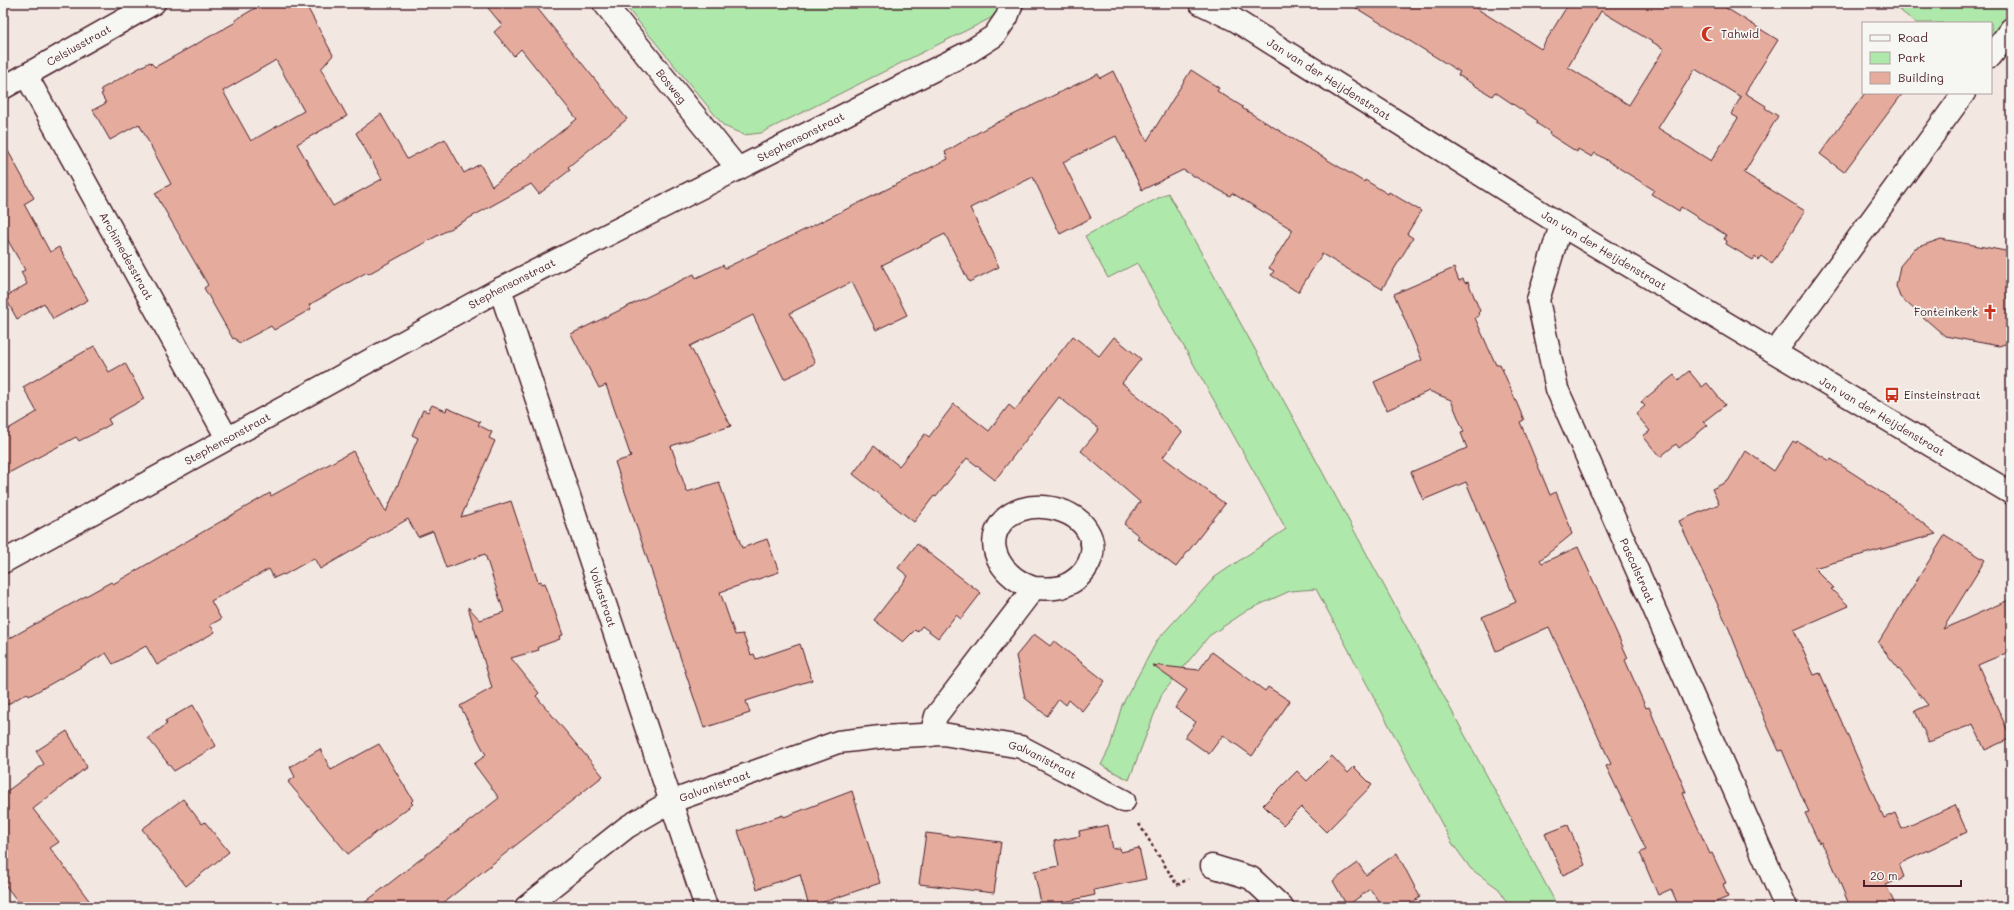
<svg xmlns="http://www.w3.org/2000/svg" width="2014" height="910" viewBox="0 0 2014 910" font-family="Mali,sans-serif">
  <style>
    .green { fill: #afe8ab; stroke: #7c846b }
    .building { fill: #e5ac9e; stroke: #4a1f2b; fill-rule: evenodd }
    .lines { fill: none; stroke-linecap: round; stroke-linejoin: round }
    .minor-casing { stroke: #4a1f2b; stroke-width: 25 }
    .path { stroke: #4a1f2b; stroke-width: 2.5; stroke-dasharray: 3 3; stroke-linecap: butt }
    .minor { stroke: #f6f6f2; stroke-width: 22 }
    .labels { text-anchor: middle; stroke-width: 3.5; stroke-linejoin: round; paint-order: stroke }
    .poi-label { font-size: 11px; fill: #4a1f2b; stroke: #f6f6f2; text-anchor: start }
    .street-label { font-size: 11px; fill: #4a1f2b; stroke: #f6f6f2 }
  </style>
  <rect width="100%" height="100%" fill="#f3e7e1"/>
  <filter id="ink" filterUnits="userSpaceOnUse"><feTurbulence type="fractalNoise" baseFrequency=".025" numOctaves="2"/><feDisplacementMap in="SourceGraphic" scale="8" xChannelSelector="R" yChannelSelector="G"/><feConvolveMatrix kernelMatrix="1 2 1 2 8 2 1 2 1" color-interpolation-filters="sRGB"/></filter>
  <g filter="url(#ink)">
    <path class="green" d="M623 3H1003L991 18 761 133 744 135 724 126Z
      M1891 3H2011V12L1991 39V23H1916Z
      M1168 193 1291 414 1558 907H1509L1499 889 1471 869 1452 843 1316 589 1290 591 1248 610 1209 636 1162 694 1129 780 1101 765 1110 747 1122 705 1158 639 1215 577 1286 529 1137 263 1108 278 1085 236Z"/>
    <path class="building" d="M264 3H305L333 55 321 69 347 116 297 144 333 206 382 179 356 133 381 114 407 159 445 139 464 173 480 164 492 186 577 119 521 49 514 56 494 32 502 25 484 3H533L627 119 568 167 570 170 539 194 531 184 368 274 367 272 309 305 311 309 274 330 271 326 239 343 235 338 233 339 204 288 208 285 155 193 171 184 139 124 110 140 93 110 106 103 101 94 103 93 101 89 150 62 155 67 236 22 235 20ZM276 60 304 111 251 141 223 91Z
      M1348 3H1468L1541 49 1569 3H1718L1778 40 1745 93 1766 106 1765 108 1778 116 1744 173 1805 211 1772 264 1761 256 1758 260 1755 257 1753 260 1726 244 1727 241 1724 239 1726 235 1681 207 1679 211 1651 194 1654 190 1595 153 1592 157 1578 149 1577 152 1549 134 1550 132 1536 123 1538 121 1495 92 1492 96 1458 75 1460 72ZM1601 11 1664 49 1629 105 1568 67ZM1695 69 1741 97 1731 114 1738 118 1711 161 1658 128Z
      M1191 70 1219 88 1217 91 1243 107 1242 108 1364 182 1365 180 1388 194 1389 192 1421 211 1407 234 1413 238 1382 289 1322 254 1299 291H1296L1271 275 1274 271 1269 268 1293 230 1232 193 1230 196 1183 170 1142 190 1116 136 1063 162 1091 218 1060 234 1033 177 970 208 999 267 969 282 945 234 882 265 907 315 876 330 852 282 790 313 815 363 799 372 784 379 753 315 690 346 731 426 671 446 687 492 719 482 742 548 767 539 779 572 720 592 735 635 743 634 751 655 754 654 756 659 800 644 812 680 746 701 750 713 704 728 615 462 631 457 606 385 599 388 571 334 694 274 696 278 723 265 725 268 792 236 948 159 945 152 986 128 1098 74 1100 78 1113 71 1147 141Z
      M1865 93H1903L1844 172 1820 154Z
      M3 142 34 198 24 204 50 252 59 247 88 300 53 319 44 303 17 319 5 297 27 284 21 272 25 270 3 232Z
      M1941 239 2011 252V342L1999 346 1945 336 1900 297 1896 286 1900 266 1915 248Z
      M1454 268 1459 281 1463 279 1465 283 1468 282 1480 311 1478 313 1479 316 1475 318 1496 365 1500 364 1524 420 1520 422 1550 495 1556 492 1571 529H1570L1572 534 1540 560 1542 563 1578 547 1628 658 1625 660 1646 708 1649 707 1662 739 1663 738 1686 792 1683 793 1688 806 1710 854 1712 853 1726 883 1723 884 1728 897 1704 907H1679L1671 889 1658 895 1640 853 1646 850 1606 766 1611 764 1549 627 1496 651 1482 617 1516 602 1466 482 1423 500 1411 472 1467 448 1461 433 1464 432 1451 400 1429 391 1387 410 1374 382 1422 360 1394 294Z
      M1073 336 1099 356 1114 337 1141 359 1122 383 1182 432 1163 457 1225 504 1176 567 1137 538 1139 536 1124 524 1140 502 1081 451 1099 429 1059 397 995 480 967 458 936 497 934 496 914 522 853 474 874 446 899 466 925 434 929 437 954 404 989 431 1009 405 1015 410Z
      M94 346 109 372 125 363 144 399 108 419 111 424 95 433 79 441 76 437 3 476V432L37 412 23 387Z
      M1689 371 1702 387 1707 383 1725 405 1703 422 1708 425 1679 448 1676 444 1660 457 1643 436 1650 431 1636 414 1645 406 1641 402 1674 375 1678 380Z
      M432 405 446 411 447 408 480 422 478 425 492 432 489 438 495 441 461 517 511 501 538 582 541 581V584L545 583 563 635 559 636 560 639 538 647 539 650 511 658 539 693 536 696 603 776 438 907H359L499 798 474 764 486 755 460 706 492 688 468 607 480 620 504 612 485 554 446 568 433 531 418 537 408 519 320 569 314 558 284 575 283 574 274 578 269 569 211 601 221 619 210 625 215 632 157 665 146 646 113 664 106 653 29 696 27 693 3 707V642L111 582 113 584 270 493 271 496 353 451 386 512 418 438 412 435 423 410 428 412Z
      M1793 441 1796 443 1797 441 1830 461 1831 459 1865 481V482L1898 503 1936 534 1814 568 1834 588 1831 589 1849 606 1794 630 1814 675 1820 673 1884 818 1895 813 1902 829 1955 805 1967 832 1899 864 1904 877 1886 885 1896 907H1850L1828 854 1821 842 1819 843 1805 813 1809 812 1803 799 1782 750 1779 751 1765 720 1729 629 1679 521 1719 504 1712 489 1728 481 1746 451 1774 471Z
      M1945 535 1985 560 1943 629 2011 599V651L1978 665 2011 738 1985 750 1973 724 1929 742 1915 711 1928 705 1878 643Z
      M917 544 981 593 961 619 956 615 938 638 922 626 917 632 915 630 903 642 874 620 908 576 898 568Z
      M1034 634 1050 646 1054 641 1105 681 1082 711 1069 700 1066 705 1059 699 1047 716 1025 698 1016 656Z
      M1212 652 1265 691 1268 687 1290 701 1252 756 1223 735 1209 754 1185 737 1196 722 1175 708 1187 690 1152 665 1199 670Z
      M193 705 216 746 174 771 148 738 167 724 165 721Z
      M67 731 87 767 33 809 59 842 50 848 94 907H22L3 882V794L44 764 36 751Z
      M379 744 413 800 411 802 413 804 348 854 288 782 295 777 290 767 320 749 331 770Z
      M1332 756 1348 773 1354 767 1372 785 1326 832 1301 807 1283 825 1263 805 1297 771 1307 781Z
      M852 791 880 883 809 907 800 874 757 889 738 831 783 815 784 817Z
      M183 799 202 824 205 822 229 852 186 886 142 829Z
      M1108 825 1113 849 1120 848 1121 852 1139 848 1146 879 1094 890 1095 895 1042 907 1034 871 1059 866 1054 841 1080 836 1079 831Z
      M1568 825 1585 865 1563 875 1545 834Z
      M926 833 1001 842 994 893 919 884Z
      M1397 853 1420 897 1406 907H1383L1370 889 1347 906 1333 881 1358 863 1366 875Z"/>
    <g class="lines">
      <defs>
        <g id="minor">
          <path id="s1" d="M604 3 738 169"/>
          <path id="s2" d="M1200 3 1235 20 1561 225 2011 493"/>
          <path d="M1991 56 2011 29"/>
          <path id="s3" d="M26 75 227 438"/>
          <path id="s4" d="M3 88 154 3"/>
          <path id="s5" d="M1561 225 1538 300 1557 389 1786 907"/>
          <path id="s6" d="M500 289 706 907"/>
          <path d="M1775 352 1964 93"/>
          <path id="s7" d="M3 562 500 289 969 52 994 36 1007 17 1012 3"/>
          <path d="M931 735 936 716 1034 588C1043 588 1055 590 1064 586 1086 577 1101 552 1087 530 1072 504 1021 498 1002 522 981 548 1006 580 1034 588"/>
          <path d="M1212 866 1251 878 1282 907"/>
          <path id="s8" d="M526 907 627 827 670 802 838 742 881 737 943 734 1021 747 1124 801"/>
        </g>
      </defs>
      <use href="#minor" class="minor-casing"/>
      <path class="path" d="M1139 824 1177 885 1188 879"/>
      <use href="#minor" class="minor"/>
    </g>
  </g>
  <defs>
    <symbol id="mosque-bare" viewBox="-9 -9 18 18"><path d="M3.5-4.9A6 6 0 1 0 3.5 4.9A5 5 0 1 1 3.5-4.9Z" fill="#c8321e" stroke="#f6f6f2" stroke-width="2.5" paint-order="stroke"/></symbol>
    <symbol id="church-bare" viewBox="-9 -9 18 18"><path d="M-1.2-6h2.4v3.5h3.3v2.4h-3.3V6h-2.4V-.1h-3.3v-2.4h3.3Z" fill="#c8321e" stroke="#f6f6f2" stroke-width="2.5" paint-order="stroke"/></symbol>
    <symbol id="bus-bare" viewBox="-9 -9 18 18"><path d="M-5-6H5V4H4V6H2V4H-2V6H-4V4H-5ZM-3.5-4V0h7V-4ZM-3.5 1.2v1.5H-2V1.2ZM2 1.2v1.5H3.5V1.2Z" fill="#c8321e" stroke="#f6f6f2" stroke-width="2.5" paint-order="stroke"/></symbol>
  </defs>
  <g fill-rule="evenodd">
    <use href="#mosque-bare" x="1698" y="23" width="22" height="22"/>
    <use href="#church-bare" x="1979" y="301" width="22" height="22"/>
    <use href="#bus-bare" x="1881" y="384" width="22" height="22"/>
  </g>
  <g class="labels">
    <g class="poi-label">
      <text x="1721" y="38">Tahwid</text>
      <text x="1978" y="316" text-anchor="end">Fonteinkerk</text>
      <text x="1904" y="399">Einsteinstraat</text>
    </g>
    <g class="street-label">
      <text dy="4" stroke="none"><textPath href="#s4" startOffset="87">Celsiusstraat</textPath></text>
      <text dy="4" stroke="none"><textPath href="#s2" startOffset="150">Jan van der Heijdenstraat</textPath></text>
      <text dy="4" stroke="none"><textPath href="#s1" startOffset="107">Bosweg</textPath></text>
      <text dy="4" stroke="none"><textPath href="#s7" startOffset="904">Stephensonstraat</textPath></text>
      <text dy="4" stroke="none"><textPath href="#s2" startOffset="474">Jan van der Heijdenstraat</textPath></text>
      <text dy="4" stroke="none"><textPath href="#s3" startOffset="207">Archimedesstraat</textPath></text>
      <text dy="4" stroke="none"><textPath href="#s7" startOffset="580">Stephensonstraat</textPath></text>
      <text dy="4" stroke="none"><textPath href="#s2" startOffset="798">Jan van der Heijdenstraat</textPath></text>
      <text dy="4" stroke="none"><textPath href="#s7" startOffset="256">Stephensonstraat</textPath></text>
      <text dy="4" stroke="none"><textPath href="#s5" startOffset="368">Pascalstraat</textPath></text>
      <text dy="4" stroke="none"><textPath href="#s6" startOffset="325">Voltastraat</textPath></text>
      <text dy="4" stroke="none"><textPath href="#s8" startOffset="566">Galvanistraat</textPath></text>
      <text dy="4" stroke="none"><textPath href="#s8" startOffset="226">Galvanistraat</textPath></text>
    </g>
  </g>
  <rect width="2014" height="910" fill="none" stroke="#f6f6f2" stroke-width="16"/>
  <rect x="8" y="8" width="1998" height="894" fill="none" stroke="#4a1f2b" stroke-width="1.5" filter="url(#ink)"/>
  <rect x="1862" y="22" width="130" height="72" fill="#f6f6f2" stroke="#b1a0a2"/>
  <rect x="1870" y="35" width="20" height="6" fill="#f6f6f2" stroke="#b1a0a2"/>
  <text x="1898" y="42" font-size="12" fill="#4a1f2b">Road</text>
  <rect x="1870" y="52" width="20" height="12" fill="#afe8ab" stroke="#b1a0a2"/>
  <text x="1898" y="62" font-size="12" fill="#4a1f2b">Park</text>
  <rect x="1870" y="72" width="20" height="12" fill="#e5ac9e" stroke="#b1a0a2"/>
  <text x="1898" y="82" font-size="12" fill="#4a1f2b">Building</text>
  <path d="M1864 880v6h97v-6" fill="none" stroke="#4a1f2b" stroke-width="2"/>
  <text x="1870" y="880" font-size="12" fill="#4a1f2b" stroke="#f6f6f2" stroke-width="3" paint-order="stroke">20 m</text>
</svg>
